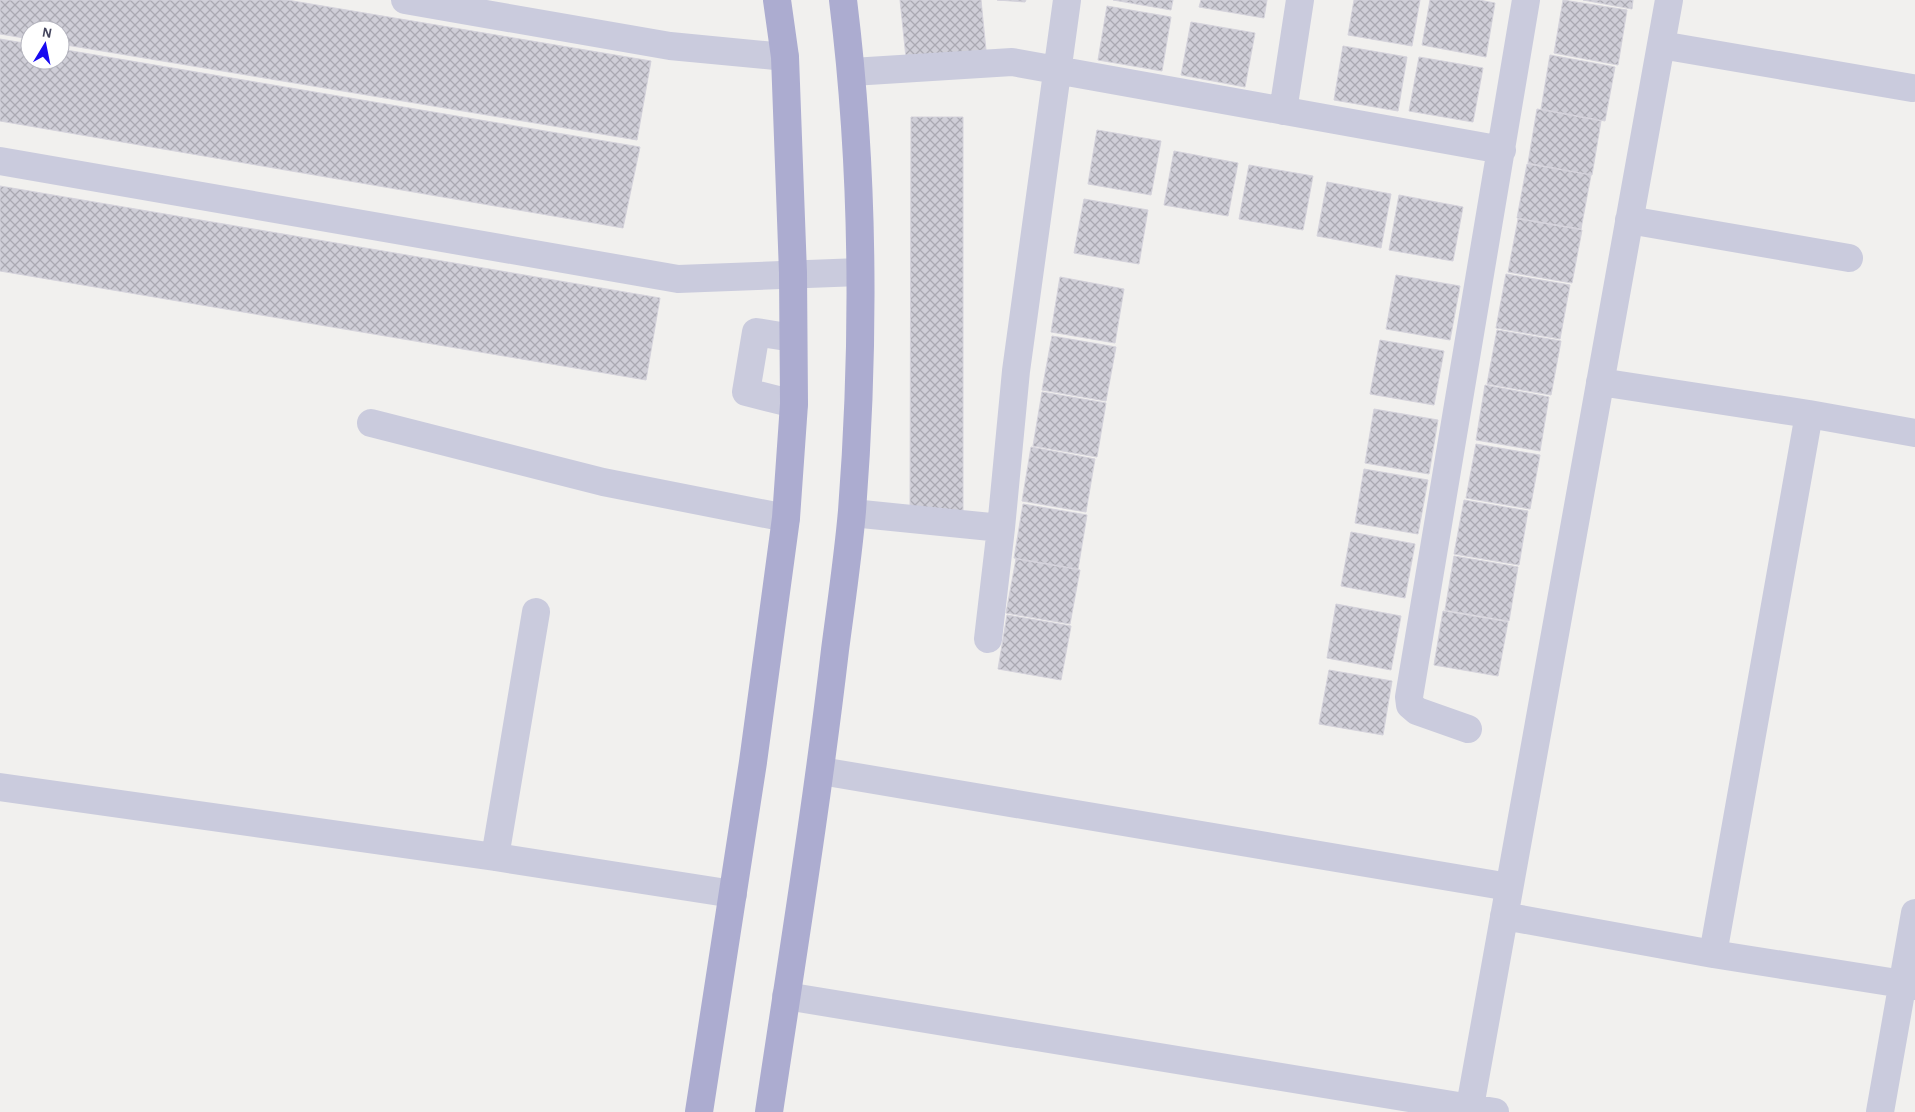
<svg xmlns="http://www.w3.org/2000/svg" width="1915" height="1112" viewBox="0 0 1915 1112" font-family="'Alegreya Sans',sans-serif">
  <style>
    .building { fill: url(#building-cross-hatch); stroke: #d4d2db }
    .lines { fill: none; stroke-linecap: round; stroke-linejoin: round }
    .minor { stroke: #cacbdd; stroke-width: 28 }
    .major { stroke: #acacd0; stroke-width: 28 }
  </style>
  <defs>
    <pattern id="building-cross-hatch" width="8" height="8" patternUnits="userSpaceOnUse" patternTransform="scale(1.25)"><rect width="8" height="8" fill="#cfced7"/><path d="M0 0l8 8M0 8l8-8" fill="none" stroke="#aaa9b2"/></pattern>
  </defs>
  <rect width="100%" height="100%" fill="#f1f0ee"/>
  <path class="building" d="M0 0H287L651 61 637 140 60 44V30H30V39L0 34Z
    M900 0H981L986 50 906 58Z
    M997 0H1026L1025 2Z
    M1113 0H1173L1171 10Z
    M1201 0H1267L1264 18 1199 7Z
    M1354 0H1420L1412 46 1348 35Z
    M1430 0H1479L1495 3 1486 57 1422 45Z
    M1563 0 1627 10 1618 65 1554 53Z
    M1583 0H1633L1632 9Z
    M1107 6 1171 17 1162 71 1098 60Z
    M1191 22 1255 33 1245 87 1181 75Z
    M0 39 30 44V60H60V49L640 147 623 228 0 121Z
    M1343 46 1407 57 1398 111 1334 100Z
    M1550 55 1615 67 1605 121 1541 109Z
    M1419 57 1483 68 1473 122 1409 111Z
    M1537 109 1601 121 1592 175 1528 163Z
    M911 117H963V512H910Z
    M1097 130 1161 141 1151 195 1088 184Z
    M1174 151 1238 163 1228 216 1164 205Z
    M1527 164 1591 175 1581 229 1517 218Z
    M1249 165 1313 176 1303 230 1239 219Z
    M1327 182 1391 194 1381 248 1317 236Z
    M0 186 660 298 646 380 0 271Z
    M1399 195 1463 207 1453 261 1389 250Z
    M1084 199 1148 210 1139 264 1074 253Z
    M1518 219 1582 230 1572 283 1508 272Z
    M1506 274 1570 285 1560 339 1496 328Z
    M1396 275 1460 286 1450 340 1386 329Z
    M1060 277 1124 289 1115 343 1051 332Z
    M1497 330 1561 341 1551 395 1487 384Z
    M1052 336 1116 347 1106 401 1042 390Z
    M1380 340 1444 351 1434 405 1370 394Z
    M1485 385 1549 397 1540 451 1476 440Z
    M1042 392 1106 403 1097 457 1033 446Z
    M1374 409 1438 420 1429 474 1365 463Z
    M1476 444 1540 455 1530 509 1466 498Z
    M1031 447 1095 459 1086 512 1022 501Z
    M1364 469 1428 480 1418 534 1355 523Z
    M1464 500 1528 511 1519 565 1454 554Z
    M1023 504 1087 515 1078 569 1014 558Z
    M1351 532 1415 544 1405 598 1341 586Z
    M1454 556 1518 567 1509 621 1445 610Z
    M1016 559 1080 570 1070 624 1006 613Z
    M1336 604 1401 616 1391 670 1327 658Z
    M1443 611 1508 622 1498 676 1434 665Z
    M1007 615 1071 626 1061 680 998 669Z
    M1329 670 1392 681 1383 735 1319 724Z"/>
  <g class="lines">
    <path class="minor" d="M405 0 670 46 785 57
      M1661 45 1912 88
      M852 72 1012 62 1502 150
      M1283 111 1300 0
      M0 161 678 279 860 272
      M1629 220 1849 258
      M793 338 756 332 746 392 794 404
      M1600 382 1809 414 1915 433
      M371 423 603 482 786 518
      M852 513 1001 528
      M988 639 1001 528 1016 371 1067 0
      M1468 729 1417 711 1410 705 1409 697 1526 0
      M821 771 1509 887
      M0 787 495 857 733 894
      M495 857 536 612
      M1504 916 1713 954 1915 986
      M1713 954 1809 414
      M786 996 1495 1112
      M1469 1112 1669 0
      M1880 1112 1915 913"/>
    <path class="major" d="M699 1112 753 762 786 518 794 404 793 273 785 57 777 0
      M769 1112C792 958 817 805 835 650 841 604 848 557 852 511 865 341 864 169 843 0"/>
  </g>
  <g transform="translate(45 45) rotate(10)"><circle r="24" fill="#ffffff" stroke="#b5b5bf"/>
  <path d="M0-4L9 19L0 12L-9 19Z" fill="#180af0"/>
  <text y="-8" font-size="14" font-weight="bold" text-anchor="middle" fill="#45465e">N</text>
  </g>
</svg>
